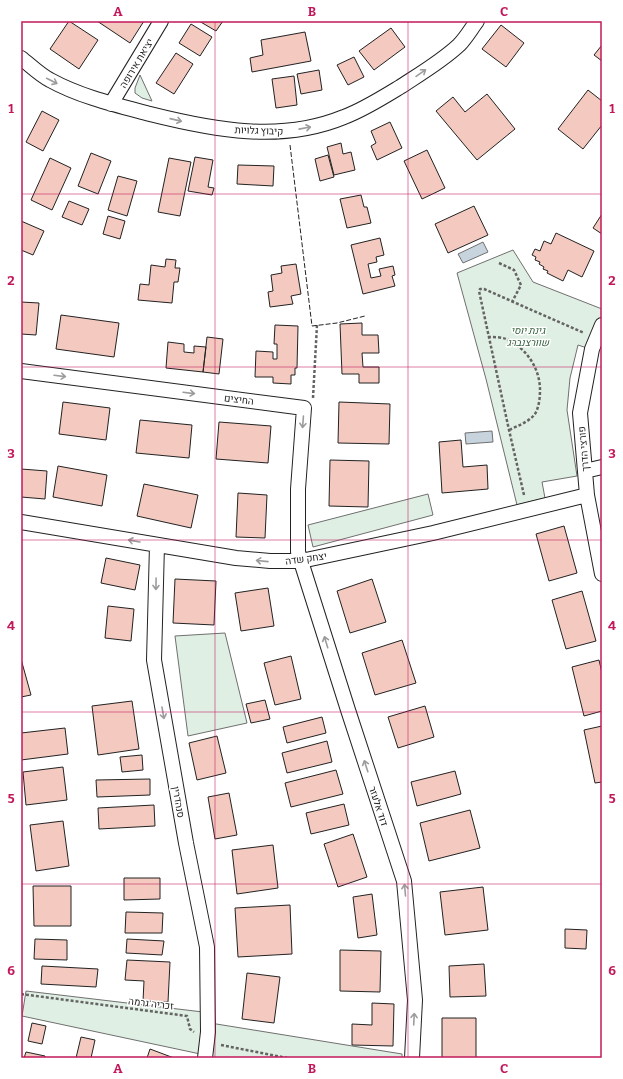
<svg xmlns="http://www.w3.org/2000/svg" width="623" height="1079" viewBox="0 0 623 1079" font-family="Bitter,Heebo,serif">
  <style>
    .green { fill: #e0efe3; stroke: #6f6f6f }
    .water { fill: #c7d3dd; stroke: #6f6f6f }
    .building { fill: #f3c9c0; stroke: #222 }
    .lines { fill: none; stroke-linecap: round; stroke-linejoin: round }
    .street-casing { stroke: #222; stroke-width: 16 }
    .path { stroke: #646464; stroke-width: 2.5; stroke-dasharray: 3 2; stroke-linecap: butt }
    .street { stroke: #fff; stroke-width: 14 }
    .fence { stroke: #222; stroke-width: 1; stroke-dasharray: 5 2; stroke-linecap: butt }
    .oneway { stroke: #9c9c9c }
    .grid { fill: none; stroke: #c2185b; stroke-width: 1; stroke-opacity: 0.55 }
    .labels { text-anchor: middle; stroke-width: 3; stroke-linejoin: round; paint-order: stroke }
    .street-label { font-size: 10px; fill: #222; stroke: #fff }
    .park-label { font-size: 10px; font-style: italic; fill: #2f5e38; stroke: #fff }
    .neatline { fill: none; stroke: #c2185b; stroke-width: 1.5 }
    .grid-label { font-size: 13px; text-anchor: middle; font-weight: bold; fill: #c2185b }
  </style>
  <rect width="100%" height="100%" fill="#fff"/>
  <path class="green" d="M140 75 152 101 142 98 135 93V88Z
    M513 250 533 282 602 309V317L590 349 578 345 570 378 567 410 577 476 542 482 545 498 517 505 486 379 457 273Z
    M428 494 433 515 313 547 308 525Z
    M225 633 247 723 188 736 175 636Z
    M26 991 203 1012 204 1022 402 1054V1058H205V1055L22 1016Z"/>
  <path class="water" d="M483 242 488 252 463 263 458 254Z
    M492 431 493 442 466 444 465 433Z"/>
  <path class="building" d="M69 21 98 40 79 69 50 49Z
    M97 21H144L130 43Z
    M199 21H223L216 31Z
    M191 24 212 37 200 56 179 43Z
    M501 25 524 43 506 67 482 49Z
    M391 28 405 47 374 70 359 51Z
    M305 32 311 61 252 72 250 58 263 55 261 40Z
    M602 45V61L594 55Z
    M176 53 193 64 174 94 156 83Z
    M354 57 364 77 348 85 337 65Z
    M319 70 322 90 301 94 297 74Z
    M294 76 297 105 276 108 272 79Z
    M588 90 602 101V125L583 149 558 129Z
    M487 94 515 129 477 160 436 111 453 97 465 112Z
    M42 111 59 120 43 151 26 142Z
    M390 122 402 148 377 160 371 146 376 143 371 131Z
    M341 143 343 154 351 152 355 170 334 175 327 147Z
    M427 150 445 188 422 199 404 161Z
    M91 153 111 161 98 194 78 186Z
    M328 155 334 177 320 181 315 159Z
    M195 157 213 160 208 187 214 188 212 195 188 191Z
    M50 158 71 168 52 210 31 200Z
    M169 158 191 162 180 216 158 212Z
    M238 165 274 166 273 186 237 184Z
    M118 176 137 181 127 216 108 210Z
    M361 195 364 207H367L371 223 347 228 340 199Z
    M69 201 89 209 82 225 62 217Z
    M474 206 488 235 448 253 435 224Z
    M602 214V234L593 228Z
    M108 216 125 221 120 239 103 234Z
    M21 221 44 231 33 255 21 250Z
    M556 233 594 251 582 277 568 270 563 281 547 273 548 271 543 269 544 267 539 264 540 262 535 260 536 257 532 255 535 249 540 251 544 241 551 244Z
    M380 238 384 255 376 257 377 262 368 264 371 278 381 276 379 269 393 266 395 275 392 276 395 286 363 294 351 245Z
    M166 259 176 260 175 268H180L178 282H174L172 303 138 300 140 284 149 285 151 265 165 267Z
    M296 264 301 294 291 296 293 304 270 307 268 292 273 291 271 275 282 273 281 266Z
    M21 302 39 303 36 335 21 334Z
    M61 315 119 323 114 357 56 349Z
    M362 323V335H378L379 353H362L363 367H379V383H359V374H342L340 324Z
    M275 325 298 326 297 368H295V375H291V384L273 383V377H255L256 351 273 352V359H277V344H274Z
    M207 337 223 339 219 374 203 372Z
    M168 342 184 344V352L194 353V346L206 347 203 372 166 368Z
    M63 402 110 408 106 440 59 434Z
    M339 402 390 404 389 444 338 443Z
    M140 420 192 425 189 458 136 453Z
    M219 422 271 426 268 463 216 459Z
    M461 440 463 467 487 465 488 489 442 493 439 442Z
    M330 460 369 461 368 507 329 506Z
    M58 466 107 475 102 506 53 497Z
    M21 469 47 471 45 499 21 497Z
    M144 484 198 495 191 528 137 516Z
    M238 493 267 495 265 538 236 537Z
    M564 526 577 573 549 581 536 534Z
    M106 558 140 565 135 590 101 583Z
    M175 579 216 581 214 625 173 623Z
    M372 579 386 622 350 633 337 591Z
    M268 588 274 626 241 631 235 593Z
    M582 591 596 641 566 649 552 600Z
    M108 606 134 609 131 641 105 638Z
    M402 640 416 683 375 695 362 653Z
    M291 656 301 699 275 705 264 663Z
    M21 659 31 695 21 697Z
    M599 660 602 673V711L584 716 572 667Z
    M265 700 270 719 251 723 246 704Z
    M132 701 139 749 98 755 92 706Z
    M425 706 434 737 398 748 388 717Z
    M322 717 326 733 287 743 283 727Z
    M602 726V782L595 783 584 730Z
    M65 728 68 754 21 760V733Z
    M217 736 226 773 197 780 189 743Z
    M327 741 332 762 287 773 282 753Z
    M142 755 143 770 122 772 120 757Z
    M63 767 67 800 26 805 23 772Z
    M336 770 343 794 291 807 285 783Z
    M455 771 461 794 417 806 411 782Z
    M150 779V795L97 797 96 780Z
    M229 793 237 835 215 839 208 797Z
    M344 804 349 825 311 834 306 813Z
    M154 805 155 826 99 829 98 808Z
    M470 810 480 848 429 861 420 823Z
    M63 821 69 866 36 871 30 825Z
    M353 834 367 877 338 887 324 844Z
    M273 845 278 888 237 894 232 850Z
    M124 878H160V899L124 900Z
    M33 886H71V926H34Z
    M483 887 488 930 445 935 440 892Z
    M372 894 377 935 358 938 353 897Z
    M290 905 292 954 238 957 235 908Z
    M126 912 163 913 162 933H125Z
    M565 929 587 930 586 949 565 948Z
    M35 939 67 940V960L34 959Z
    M127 939 164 941 162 955 126 953Z
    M340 950 381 951 380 992 340 991Z
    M127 960 170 962 168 1002 143 1001 144 981 125 980Z
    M484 964 486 996 450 997 449 966Z
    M42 966 98 969 96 987 41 984Z
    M247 973 280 977 274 1023 242 1019Z
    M372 1003 394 1004 393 1046 352 1045V1024L372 1025Z
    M442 1018H476V1058H442Z
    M32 1023 46 1026 42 1044 28 1041Z
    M81 1037 95 1040 91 1058H76Z
    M150 1049 174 1058H147Z
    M26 1052 45 1056V1058H24Z"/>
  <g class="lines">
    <defs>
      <path id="street" d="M21 58C30 65 40 75 50 80 81 97 116 105 150 114 214 130 281 143 344 117 363 110 382 98 400 87 420 74 442 61 459 45 466 38 471 29 477 21
        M111 104 161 21
        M602 325 592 349 580 413 587 495 602 574
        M21 371 304 408 298 489V552L348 710 404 881 415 1000 412 1058
        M585 471 602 467
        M21 522 236 558 270 561H301L433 533 587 495
        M157 545 154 660 186 843 207 947 208 1032 205 1058"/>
    </defs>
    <use href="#street" class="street-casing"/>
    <path class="path" d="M499 263 514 270 521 285 512 302
      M488 337C494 337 501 337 506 339 527 348 540 369 540 390 540 398 539 407 535 414 529 422 517 426 509 430
      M313 398 317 325
      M524 495 509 430 479 291 480 289H484L584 333
      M21 994 187 1016 190 1029 194 1032
      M221 1045 287 1058"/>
    <use href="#street" class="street"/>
    <path class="fence" d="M290 145 312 326 337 323 365 316"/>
  </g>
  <defs><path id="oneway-shaft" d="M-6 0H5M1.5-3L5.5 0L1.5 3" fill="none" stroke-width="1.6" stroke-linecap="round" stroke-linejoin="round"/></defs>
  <g class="oneway">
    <use href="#oneway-shaft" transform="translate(421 73) rotate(-35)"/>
    <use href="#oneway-shaft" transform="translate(52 81) rotate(27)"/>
    <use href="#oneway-shaft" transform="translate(176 120) rotate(13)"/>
    <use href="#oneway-shaft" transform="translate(305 128) rotate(-11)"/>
    <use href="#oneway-shaft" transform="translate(60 376) rotate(7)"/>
    <use href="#oneway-shaft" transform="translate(189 393) rotate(7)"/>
    <use href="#oneway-shaft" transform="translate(303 422) rotate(94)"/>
    <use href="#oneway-shaft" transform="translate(134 541) rotate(-170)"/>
    <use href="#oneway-shaft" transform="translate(262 561) rotate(-174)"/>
    <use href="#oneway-shaft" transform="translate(156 584) rotate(91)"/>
    <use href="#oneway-shaft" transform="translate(326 642) rotate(-107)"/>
    <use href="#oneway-shaft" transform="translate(163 713) rotate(80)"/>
    <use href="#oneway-shaft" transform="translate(366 766) rotate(-108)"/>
    <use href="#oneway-shaft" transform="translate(405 890) rotate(-95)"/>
    <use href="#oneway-shaft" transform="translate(414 1019) rotate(-87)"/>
  </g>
  <path class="grid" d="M215 21V1058M408 21V1058M21 194H602M21 367H602M21 540H602M21 712H602M21 884H602"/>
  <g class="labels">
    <g class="street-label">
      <text transform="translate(136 63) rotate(-59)" y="4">יציאת אירופה</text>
      <text transform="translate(259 130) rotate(2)" y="4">קיבוץ גלויות</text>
      <text transform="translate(239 399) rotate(7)" y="4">החיצים</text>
      <text transform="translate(583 449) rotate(-95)" y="4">פורצי הדרך</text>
      <text transform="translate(306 558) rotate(-8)" y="4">יצחק שדה</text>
      <text transform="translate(179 802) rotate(80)" y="4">סנהדרין</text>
      <text transform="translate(379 806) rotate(72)" y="4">דוד אלעזר</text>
      <text transform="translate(151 1003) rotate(7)" y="4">זכריה גרמה</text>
    </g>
    <g class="park-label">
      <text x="528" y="334">גינת יוסי<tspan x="528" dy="12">שוורצנברג</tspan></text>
    </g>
  </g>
  <rect width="623" height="1079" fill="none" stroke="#ffffff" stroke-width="44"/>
  <rect x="22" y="22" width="579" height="1035" class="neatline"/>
  <g class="grid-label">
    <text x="118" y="16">A</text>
    <text x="312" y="16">B</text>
    <text x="504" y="16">C</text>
    <text x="11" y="113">1</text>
    <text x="612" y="113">1</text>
    <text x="11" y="285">2</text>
    <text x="612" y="285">2</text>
    <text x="11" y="458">3</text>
    <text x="612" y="458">3</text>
    <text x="11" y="630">4</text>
    <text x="612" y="630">4</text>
    <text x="11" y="803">5</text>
    <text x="612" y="803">5</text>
    <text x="11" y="975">6</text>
    <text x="612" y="975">6</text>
    <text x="118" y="1073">A</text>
    <text x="312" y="1073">B</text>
    <text x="504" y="1073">C</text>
  </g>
</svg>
